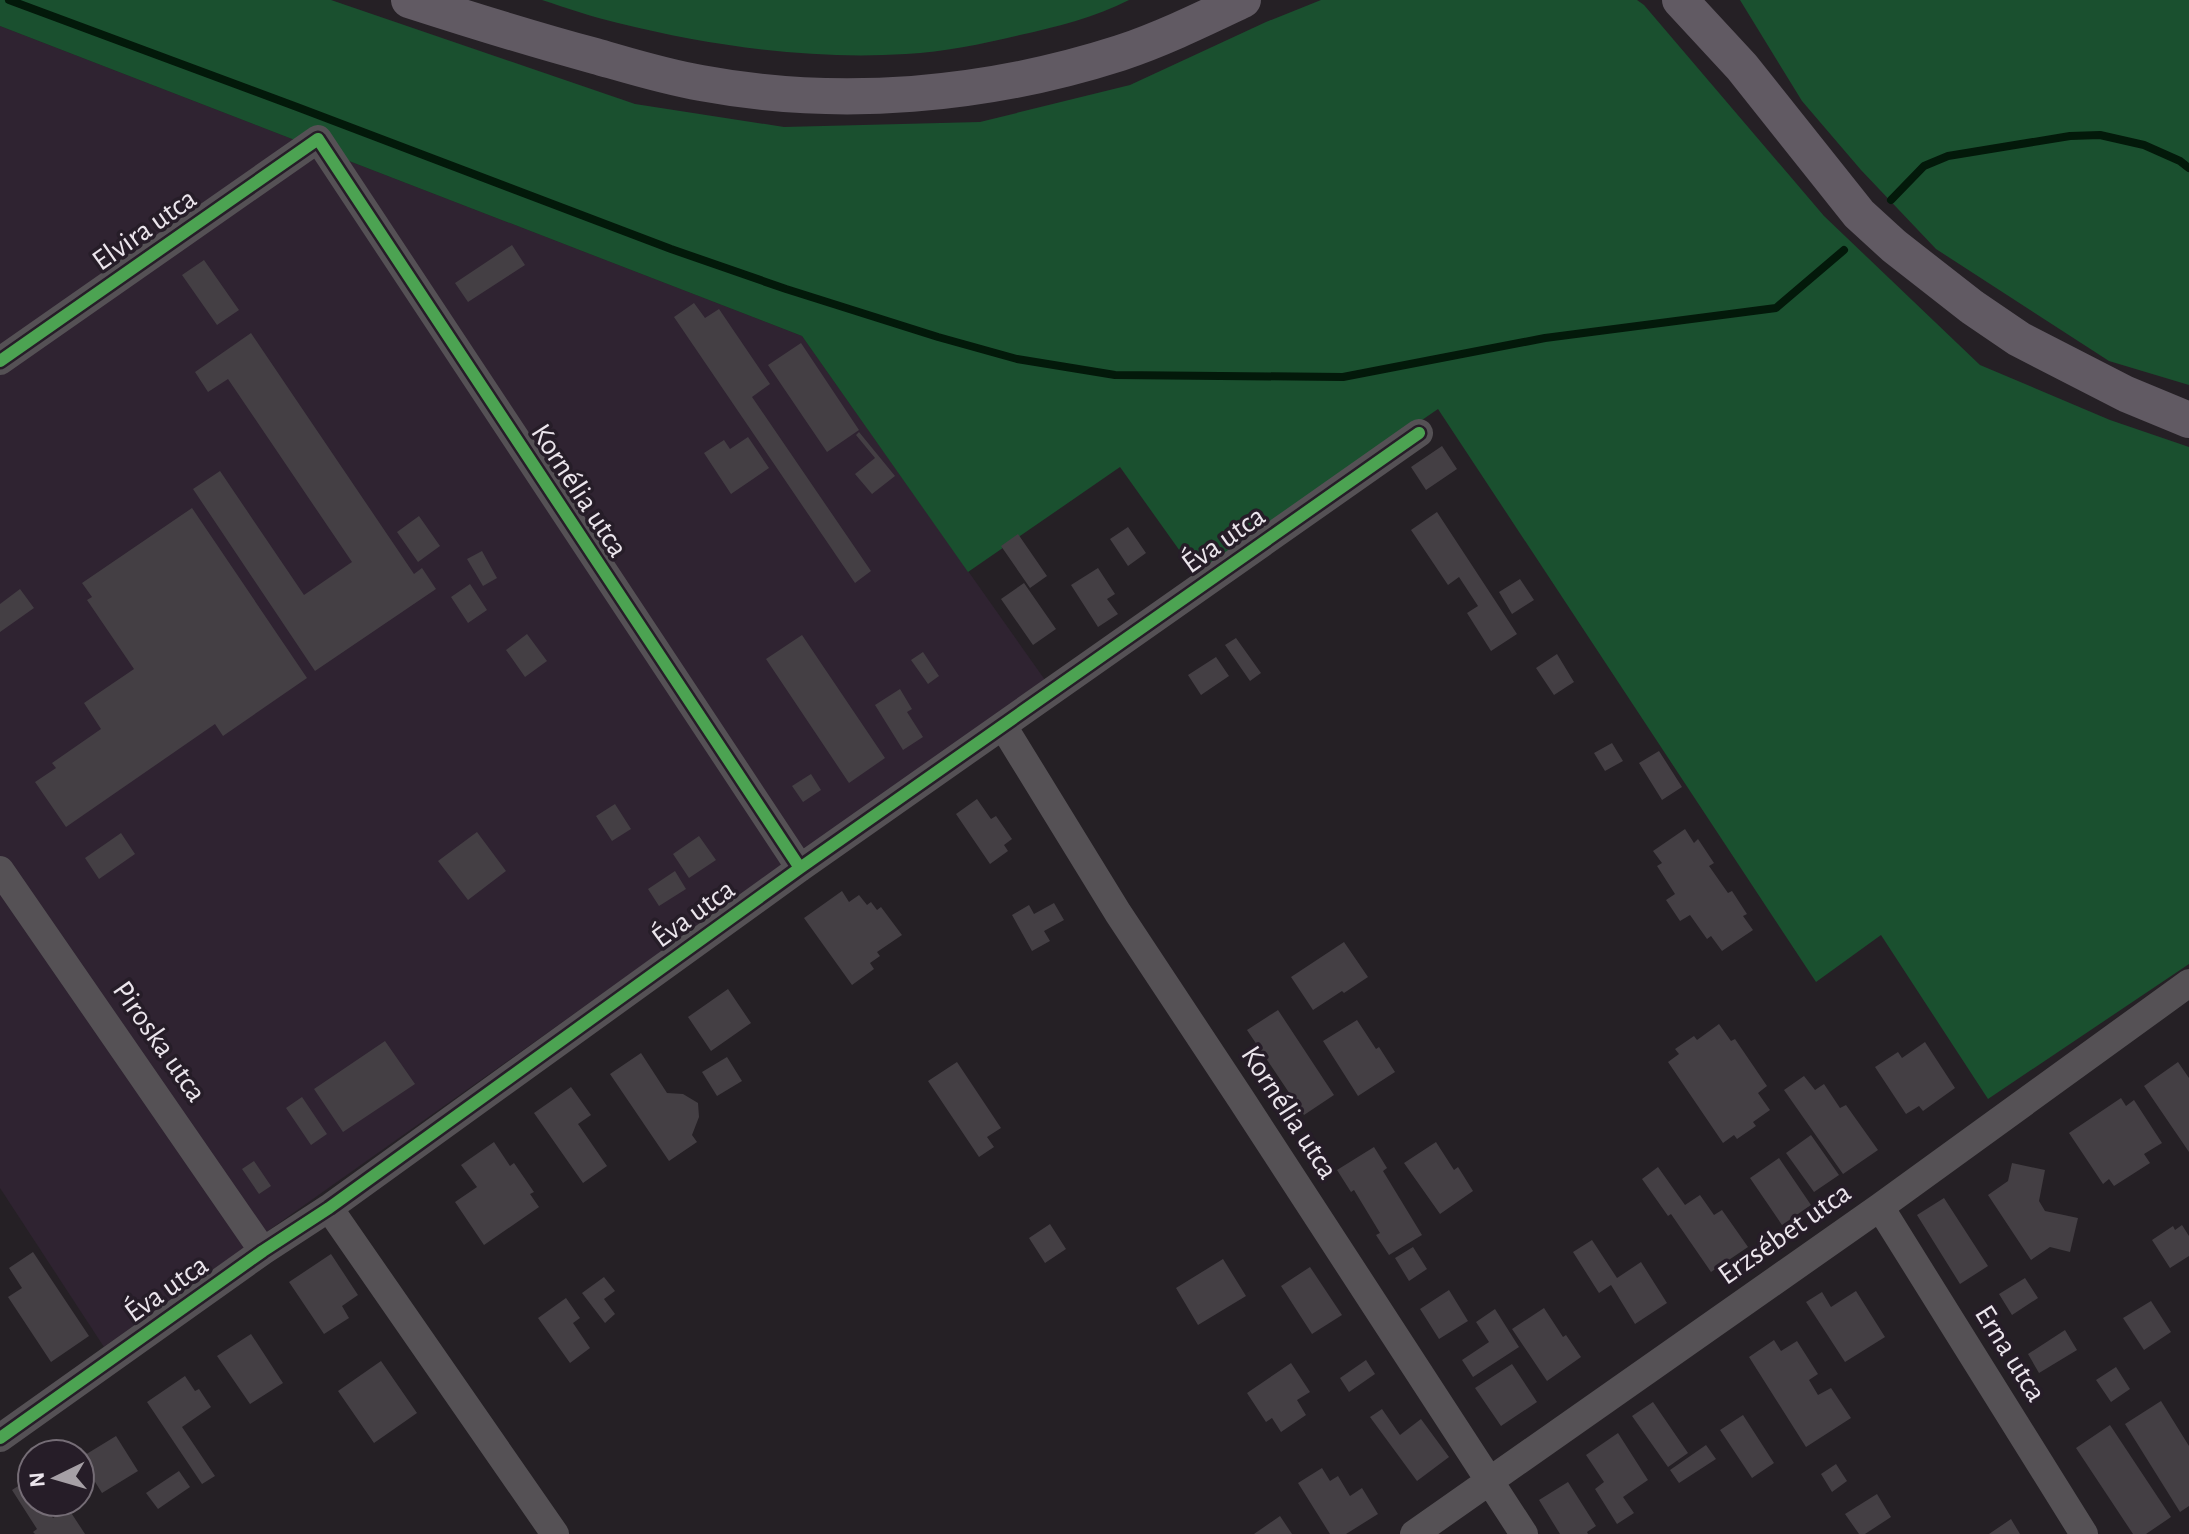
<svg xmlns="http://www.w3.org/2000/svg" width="2189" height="1534" viewBox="0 0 2189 1534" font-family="'Alegreya Sans',sans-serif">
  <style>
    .built { fill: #2f2331 }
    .green { fill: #1a502f }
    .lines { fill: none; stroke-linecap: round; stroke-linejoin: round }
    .stream { stroke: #03190a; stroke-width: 8 }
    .building { fill: #443f44 }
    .minor { stroke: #555155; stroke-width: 28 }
    .major { stroke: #615a63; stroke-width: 36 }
    .cycleway-casing { stroke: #261d28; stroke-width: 17 }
    .cycleway { stroke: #4ca352; stroke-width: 12 }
    .labels { text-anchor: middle; stroke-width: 7; stroke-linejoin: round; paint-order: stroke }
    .street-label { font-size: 30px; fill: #ebe5ec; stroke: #261d28 }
  </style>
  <rect width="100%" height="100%" fill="#252025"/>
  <path class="built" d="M0 26 802 336 1045 680 104 1347 0 1188Z"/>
  <path class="green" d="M0 0H331L635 104 784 127 980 122 1130 85 1266 22 1321 0H1637L1644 5 1824 216 1980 365 2110 420 2189 447V964L1988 1099 1881 935 1816 982 1438 409 1197 575 1120 467 968 572 802 336 0 26Z
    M542 0H1129C1096 17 1056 27 1020 35 982 44 945 52 906 54 810 60 711 46 618 23 592 17 567 8 542 0Z
    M1740 0H2189V385L2109 361 1936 249 1861 170 1802 101Z"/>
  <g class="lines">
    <path class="stream" d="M9 0 297 107 671 249 786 289 938 337 1017 359 1115 375 1343 377 1545 338 1776 308 1844 250
      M1891 200 1924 166 1948 156 2070 136 2100 135 2144 145 2180 161 2189 168"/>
  </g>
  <path class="building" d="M512 245 525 265 468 302 455 283Z
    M204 260 239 310 217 325 182 275Z
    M694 303 705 318 719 309 770 384 752 397 871 571 855 583 674 317Z
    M251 333 414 574 422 568 436 589 315 671 193 489 220 471 304 595 352 562 228 379 208 392 195 372Z
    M801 343 859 430 827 452 768 365Z
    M859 432 895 476 872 494 855 474 875 458 856 435Z
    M748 437 769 468 731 494 704 453 724 440 730 449Z
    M1442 446 1457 469 1426 490 1411 467Z
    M192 508 307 678 223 736 215 724 66 827 35 782 56 768 52 763 101 729 84 703 134 669 87 600 92 597 82 583Z
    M1437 512 1517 634 1491 651 1467 613 1478 606 1459 577 1448 585 1411 530Z
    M419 516 440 546 418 562 397 532Z
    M1128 527 1146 553 1128 566 1110 539Z
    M1018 534 1047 576 1030 588 1001 546Z
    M482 551 497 578 483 586 467 559Z
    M1098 568 1115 594 1107 599 1118 614 1098 627 1071 585Z
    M1520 579 1534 600 1512 614 1499 592Z
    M1024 583 1056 629 1033 645 1001 599Z
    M470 584 487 610 468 623 451 597Z
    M20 589 34 608 0 632V604Z
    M527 634 547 661 525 677 506 650Z
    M802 635 885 758 849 783 766 659Z
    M1236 638 1261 673 1250 681 1225 645Z
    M923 652 939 676 928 684 911 660Z
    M1557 654 1574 682 1554 695 1536 668Z
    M1216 657 1229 676 1201 695 1188 675Z
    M900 689 912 709 907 712 923 737 903 750 875 705Z
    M1612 743 1623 761 1605 771 1594 753Z
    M1659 751 1682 787 1662 800 1639 763Z
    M811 774 821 790 803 802 792 786Z
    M977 799 991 819 996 816 1012 839 1004 845 1008 851 990 864 956 814Z
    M615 804 631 829 612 841 596 816Z
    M1685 829 1694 843 1698 839 1714 863 1709 866 1728 893 1732 891 1747 914 1743 916 1753 930 1722 951 1711 936 1707 939 1690 915 1680 921 1666 900 1675 894 1657 866 1662 863 1653 851Z
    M477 832 506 871 468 900 438 861Z
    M121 833 135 854 99 879 85 858Z
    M699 836 716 860 689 878 673 854Z
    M675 871 686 889 659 906 648 889Z
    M842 891 849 902 859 895 867 905 871 902 877 910 881 907 902 935 877 952 880 956 870 963 874 969 852 985 804 918Z
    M1054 903 1064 920 1044 931 1050 941 1032 951 1012 915 1029 905 1034 914Z
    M1344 942 1368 977 1344 993 1342 991 1313 1010 1291 977Z
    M728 989 751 1023 711 1051 688 1017Z
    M1278 1010 1334 1095 1304 1115 1247 1030Z
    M1357 1020 1376 1049 1379 1047 1395 1072 1358 1096 1323 1041Z
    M1719 1024 1731 1041 1735 1039 1767 1086 1758 1093 1770 1110 1753 1122 1756 1126 1737 1139 1734 1135 1723 1143 1668 1062 1679 1054 1675 1049 1694 1036 1697 1040Z
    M385 1041 415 1084 343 1132 314 1089Z
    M1925 1042 1955 1088 1923 1111 1919 1106 1906 1114 1875 1067 1898 1052 1902 1058Z
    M641 1053 667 1093 683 1094 698 1103 699 1117 692 1135 697 1142 669 1161 610 1074Z
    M727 1057 742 1081 717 1096 702 1072Z
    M957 1062 1001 1128 987 1137 994 1147 979 1157 928 1081Z
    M2178 1062 2189 1078V1152L2144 1086Z
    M1804 1076 1815 1090 1824 1084 1840 1108 1846 1105 1878 1150 1843 1174 1784 1090Z
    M571 1087 591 1115 578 1124 607 1166 583 1183 534 1113Z
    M302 1097 327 1134 311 1145 286 1108Z
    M2121 1098 2126 1106 2134 1100 2162 1143 2144 1154 2150 1163 2114 1186 2109 1179 2103 1184 2069 1133Z
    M1811 1135 1839 1175 1814 1192 1786 1153Z
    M494 1142 510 1166 514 1163 534 1192 530 1194 539 1207 484 1245 455 1202 477 1187 461 1165Z
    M1436 1142 1454 1170 1458 1167 1473 1191 1440 1214 1404 1163Z
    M1374 1147 1387 1168 1383 1171 1422 1235 1389 1255 1376 1235 1380 1233 1354 1190 1351 1192 1337 1170Z
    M1779 1158 1811 1205 1782 1225 1750 1178Z
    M254 1161 271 1186 259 1194 242 1169Z
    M2012 1163 2045 1170 2039 1201 2045 1211 2078 1218 2070 1252 2050 1247 2031 1260 1988 1195 2008 1181Z
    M1658 1167 1685 1205 1700 1195 1714 1215 1722 1210 1748 1247 1711 1272 1671 1214 1668 1216 1642 1179Z
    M1944 1198 1988 1266 1960 1284 1917 1215Z
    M1050 1224 1066 1249 1045 1263 1029 1238Z
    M2182 1225 2189 1236V1256L2170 1268 2152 1240 2173 1226 2175 1230Z
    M1592 1240 1617 1278 1641 1262 1667 1303 1635 1324 1611 1285 1599 1293 1573 1252Z
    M1413 1247 1427 1269 1409 1281 1395 1258Z
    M33 1252 89 1336 51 1362 8 1297 22 1288 9 1268Z
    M331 1254 358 1295 342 1306 349 1318 324 1334 289 1282Z
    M1223 1259 1246 1296 1198 1325 1176 1288Z
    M1310 1267 1342 1315 1312 1334 1281 1286Z
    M604 1277 615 1291 604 1299 615 1314 605 1323 582 1293Z
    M2025 1278 2038 1298 2012 1315 1999 1294Z
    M1449 1290 1468 1321 1439 1339 1420 1309Z
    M1856 1291 1885 1337 1845 1362 1806 1302 1822 1292 1831 1307Z
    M566 1298 580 1318 573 1323 590 1348 570 1363 538 1318Z
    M2151 1301 2171 1332 2144 1350 2123 1318Z
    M1544 1308 1563 1337 1566 1335 1581 1357 1547 1381 1512 1329Z
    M1495 1309 1519 1347 1473 1377 1462 1360 1489 1342 1476 1322Z
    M2065 1330 2077 1350 2039 1373 2028 1354Z
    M251 1334 283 1383 250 1404 217 1356Z
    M1774 1340 1781 1351 1797 1341 1818 1374 1809 1380 1818 1395 1831 1388 1851 1418 1806 1447 1749 1357Z
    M1366 1360 1375 1374 1349 1392 1340 1378Z
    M381 1361 417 1413 374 1443 338 1391Z
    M1291 1363 1310 1392 1297 1400 1306 1415 1281 1432 1272 1418 1266 1422 1247 1393Z
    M1512 1364 1537 1402 1501 1426 1475 1388Z
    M2116 1367 2130 1389 2111 1402 2096 1380Z
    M185 1376 195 1391 199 1389 211 1407 182 1427 215 1476 202 1484 147 1402Z
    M2161 1401 2189 1446V1506L2180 1512 2125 1424Z
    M1653 1402 1688 1453 1668 1467 1632 1416Z
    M1382 1409 1400 1435 1421 1419 1449 1457 1417 1481 1370 1417Z
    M1743 1415 1774 1463 1752 1478 1720 1430Z
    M2110 1425 2171 1517 2146 1534H2133L2076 1448Z
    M1618 1433 1648 1480 1623 1497 1634 1513 1617 1524 1595 1489 1604 1482 1586 1455Z
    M116 1436 138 1471 102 1493 80 1458Z
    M1706 1445 1716 1459 1679 1483 1670 1470Z
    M1836 1464 1847 1481 1832 1492 1821 1474Z
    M1322 1468 1330 1481 1338 1476 1350 1496 1362 1488 1378 1514 1346 1534H1330L1298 1483Z
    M179 1471 190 1487 158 1509 146 1493Z
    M32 1477V1502H50L52 1505 47 1509 53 1518 68 1508 85 1534H35L33 1532 37 1529 12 1490Z
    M1568 1482 1596 1526 1587 1532 1588 1534H1560L1539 1500Z
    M1877 1494 1891 1517 1865 1534H1859L1845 1514Z
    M1280 1516 1292 1534H1254Z
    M2011 1519 2020 1534H1989Z"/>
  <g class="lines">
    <path class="minor" d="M0 361 318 139 800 868
      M1003 726 1118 913 1241 1099 1524 1534
      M0 870 263 1251
      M1880 1207 2084 1534
      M329 1208 555 1534
      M0 1438 263 1251 329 1208 800 868 1419 433
      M1414 1534 1880 1207 2189 983"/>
    <path class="major" d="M409 0C471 20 532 39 595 56 630 66 665 77 701 83 840 109 986 96 1120 53 1162 39 1203 19 1243 0
      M1680 0 1742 67 1859 214 1894 246 1972 307 2019 339 2126 394 2189 420"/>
    <defs>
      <path id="cycleway" d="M0 361 318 139 800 868
        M0 1438 263 1251 329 1208 800 868 1419 433"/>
    </defs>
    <use href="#cycleway" class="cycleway-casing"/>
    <use href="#cycleway" class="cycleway"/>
  </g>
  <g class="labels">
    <g class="street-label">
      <text transform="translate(144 229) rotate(-35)" y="10">Elvira utca</text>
      <text transform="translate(580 490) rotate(57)" y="10">Kornélia utca</text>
      <text transform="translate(1223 539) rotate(-35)" y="10">Éva utca</text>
      <text transform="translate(693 913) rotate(-36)" y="10">Éva utca</text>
      <text transform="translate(160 1041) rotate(55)" y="10">Piroska utca</text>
      <text transform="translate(1290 1112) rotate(57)" y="10">Kornélia utca</text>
      <text transform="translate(1784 1233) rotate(-35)" y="10">Erzsébet utca</text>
      <text transform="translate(166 1288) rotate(-35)" y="10">Éva utca</text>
      <text transform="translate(2011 1353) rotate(58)" y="10">Erna utca</text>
    </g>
  </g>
  <g transform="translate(56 1478) rotate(265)"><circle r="38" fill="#261d28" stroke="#756d76" stroke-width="2"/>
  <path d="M0-6L14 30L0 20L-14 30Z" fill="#a6a0a6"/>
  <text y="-12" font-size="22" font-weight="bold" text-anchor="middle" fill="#ebe5ec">N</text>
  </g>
</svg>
